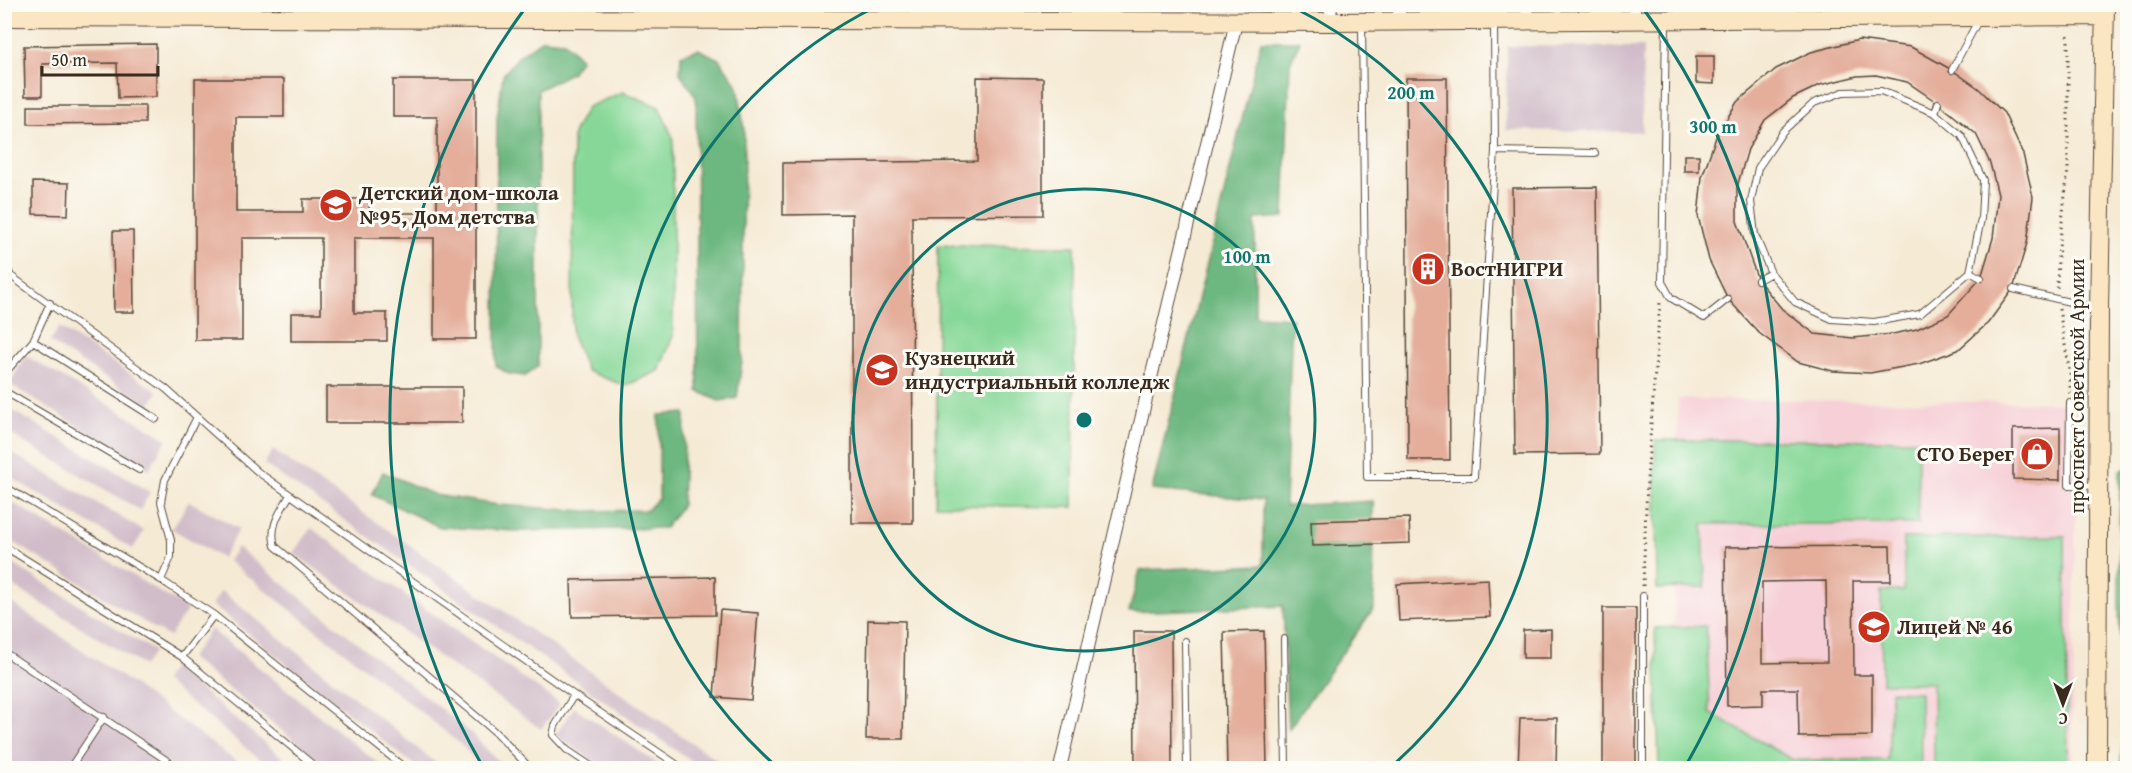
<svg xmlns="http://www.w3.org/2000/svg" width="2132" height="773" viewBox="0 0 2132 773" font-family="'Gentium Book Plus',serif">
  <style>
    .built { fill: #f6cfd7 }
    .industrial { fill: #d1bdc9 }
    .green { fill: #87d898; stroke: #61815b; stroke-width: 1.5 }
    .forest { fill: #6db880; stroke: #54714f; stroke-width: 1.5 }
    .building { fill: #e4ae9b; fill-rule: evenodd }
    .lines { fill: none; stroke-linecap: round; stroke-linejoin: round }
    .lane-casing { stroke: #574739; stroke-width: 8 }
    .street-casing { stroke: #574739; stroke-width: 14 }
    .secondary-casing { stroke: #574739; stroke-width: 20 }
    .path { stroke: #574739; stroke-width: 3; stroke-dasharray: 1.5 4.5; stroke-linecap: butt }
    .lane { stroke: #fff; stroke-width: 6 }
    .street { stroke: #fff; stroke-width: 12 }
    .secondary { stroke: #fbe6c3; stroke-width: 18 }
    .ring { fill: none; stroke: #0f766e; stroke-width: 3 }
    .labels { text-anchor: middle; stroke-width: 6; stroke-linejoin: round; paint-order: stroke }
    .poi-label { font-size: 21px; font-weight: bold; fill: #3b2a1e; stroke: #fdfcf7; text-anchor: start }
    .street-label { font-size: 21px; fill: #3b2a1e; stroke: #fdfcf7 }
    .centre { fill: #0f766e; stroke: #fdfcf7; stroke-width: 3 }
    .ring-label { font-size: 18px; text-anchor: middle; font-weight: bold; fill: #0f766e; stroke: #fdfcf7; stroke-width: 6; stroke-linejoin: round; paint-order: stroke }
  </style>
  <rect width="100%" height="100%" fill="#fdfcf7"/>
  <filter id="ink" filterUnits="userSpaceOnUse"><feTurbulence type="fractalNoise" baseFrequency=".0167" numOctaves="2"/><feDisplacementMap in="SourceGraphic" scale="12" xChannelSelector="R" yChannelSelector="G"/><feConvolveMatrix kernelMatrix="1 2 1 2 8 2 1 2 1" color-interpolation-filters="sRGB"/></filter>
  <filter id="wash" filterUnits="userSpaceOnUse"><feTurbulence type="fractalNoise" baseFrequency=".008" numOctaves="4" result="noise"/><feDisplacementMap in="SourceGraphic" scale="24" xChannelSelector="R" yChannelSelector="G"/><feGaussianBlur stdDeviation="1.35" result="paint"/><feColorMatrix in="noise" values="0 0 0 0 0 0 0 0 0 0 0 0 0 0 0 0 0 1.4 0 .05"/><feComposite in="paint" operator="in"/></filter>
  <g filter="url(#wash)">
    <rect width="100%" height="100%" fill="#f5ead4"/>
    <path class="built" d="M1678 399 2077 403 2072 768H1672Z"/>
    <path class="industrial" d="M1507 46 1643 47 1642 132 1506 130Z
      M59 327 158 392 149 406 50 342Z
      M26 356 167 439 149 469 9 384Z
      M5 406 150 492 140 510 5 431Z
      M5 449 144 531 133 549 5 474Z
      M273 450 728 768H701L264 464Z
      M5 498 188 609 169 637 5 537Z
      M189 501 239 529 222 558 172 529Z
      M311 528 560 704 541 729 293 553Z
      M237 547 471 733 505 768H483L460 744 431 720 228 561Z
      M5 559 154 651 144 666 5 581Z
      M221 591 426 755 442 768H418L212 605Z
      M4 598 125 679 245 768H5Z
      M211 629 384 768H329L190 658Z
      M173 667 295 768H270L164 681Z
      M574 707 664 768H604L555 735Z"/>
    <path class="green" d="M623 92 659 107 673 138V336L659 371 625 386 587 371 572 336 573 134 587 107Z
      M938 245 1075 246 1073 507 936 505Z
      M1655 440H1918V524H1703L1705 587 1657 589Z
      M2065 536 2068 768H1934L1933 683H1882L1881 591H1904V538Z
      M1706 626 1710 713 1793 760H1888L1891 691 1920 692 1921 768H1659L1655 628Z"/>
    <path class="forest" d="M542 39 564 41 581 59 571 73 538 90V366L525 376 509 374 496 366 497 119 503 75 519 56Z
      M1261 41H1300L1290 63 1284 217 1255 219V316L1292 318 1285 506 1373 501 1374 608 1288 730 1283 606 1129 612 1140 570 1263 565V500L1152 490Z
      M698 49 719 59 738 86 744 129 742 361 737 398 719 401 698 391 696 97 680 73 681 55Z
      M685 413 682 505 665 528 516 531 440 527 372 495 383 472 435 495 499 505 587 511 647 510 659 498V415Z
      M2127 468 2128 768H2120L2123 738 2119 602 2120 471Z"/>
    <g id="blocks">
      <path class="building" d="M1859 40 1911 47 1952 70 1978 88 2004 113 2023 154 2033 197 2027 243 2013 289 1988 323 1958 350 1919 364 1870 373 1833 371 1798 362 1759 333 1728 299 1709 260 1698 216 1702 177 1716 137 1737 102 1776 69 1811 52ZM1876 75 1907 82 1938 103 1976 134 1990 163 1998 195 1993 238 1981 278 1948 315 1917 329 1893 334 1853 338 1815 334 1782 309 1758 280 1737 221V187L1748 149 1765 120 1793 98 1820 85 1857 76Z
        M156 44V97L118 98 117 63 42 64V96H25L24 46Z
        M1696 56H1714V84L1696 83Z
        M977 77 1043 78V215L912 216 913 523H852V214L783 215V163L977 161Z
        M1406 78H1447L1450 460H1408Z
        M195 79H284V117H236V212H303V199H369V213H437V117H393V80H476V339H434V238H354V313H387V341H291V313H321V238H242V340H195Z
        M28 106H145V123L28 124Z
        M1684 155H1699V171H1684Z
        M33 182 69 183 68 215 33 214Z
        M1597 187 1600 454 1515 455 1512 188Z
        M113 231H133L134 312H114Z
        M326 387H462V423H326Z
        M2060 428V480L2013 479V429Z
        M1409 518 1410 543 1312 546 1311 521Z
        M1890 546 1891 581H1853L1854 675H1872V736L1799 737 1798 689H1763V705L1727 706 1725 547ZM1826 581 1827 662 1762 663V582Z
        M715 577V615L572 617 571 580Z
        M1488 579 1490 617 1399 621 1397 584Z
        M1603 608H1636V768H1603Z
        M720 610 758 613 751 700 714 697Z
        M868 620 905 621 903 739H866Z
        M1551 629V658H1523V630Z
        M1134 631H1171L1172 768H1135Z
        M1264 631 1267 768H1227L1224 632Z
        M1520 718H1557L1556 768H1518Z"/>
    </g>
  </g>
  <g filter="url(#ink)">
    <use href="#blocks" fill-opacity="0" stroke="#574739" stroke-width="1.5"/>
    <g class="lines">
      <defs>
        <path id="lane" d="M1015 4 1016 18
          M452 18V4
          M1494 22 1495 151 1595 153
          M1666 22 1662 282 1671 298 1704 318 1728 299
          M1362 23 1367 477H1474L1495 151
          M1952 70 1980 17V4
          M1881 91 1935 113 1962 136 1983 180 1981 219 1970 272 1920 314 1874 322 1832 319 1795 302 1771 273 1755 235 1751 201 1758 168 1783 131 1814 103 1843 92Z
          M1935 113 1938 103
          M4 124 6 20
          M4 263 11 276 166 389 258 472 574 695 682 768
          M1970 272 1981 278
          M1758 280 1771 273
          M2013 289 2096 308
          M50 303 33 341 156 419
          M4 374 33 341
          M4 391 139 470
          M2070 403 2069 485 2097 486
          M4 486 161 580 214 615 405 768
          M290 495C280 512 269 526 275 546L494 731 530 768
          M4 546 182 657 214 615
          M161 580 171 557V540L161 502 165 480 197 417
          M1284 639 1286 768
          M1185 641 1187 768
          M4 652 178 768
          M182 657 317 768
          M574 695 555 726 553 735 567 750 594 768
          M4 761 15 768
          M70 768 104 717
          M1643 768V596"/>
        <path id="street" d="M1399 4V22
          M1634 4V20
          M1527 21V4
          M1330 22 1331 4
          M1060 768 1140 424 1236 22"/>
        <path id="secondary" d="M4 17 1330 22 2105 16
          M2097 768 2099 309 2105 4"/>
      </defs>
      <use href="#lane" class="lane-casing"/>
      <use href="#street" class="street-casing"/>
      <use href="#secondary" class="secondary-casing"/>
      <path class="path" d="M2057 288 2058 257 2068 169V31
        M2059 309 2070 375V395
        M1643 586 1647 480 1660 302"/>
      <use href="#lane" class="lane"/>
      <use href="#street" class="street"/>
      <use href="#secondary" class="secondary"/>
    </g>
  </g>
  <g class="ring">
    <circle cx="1084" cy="420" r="231"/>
    <path d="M777 767A463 463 0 0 1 877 6M1291 6A463 463 0 0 1 1391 767"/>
    <path d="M483 767A694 694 0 0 1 526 7M1642 7A694 694 0 0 1 1685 767"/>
  </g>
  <defs>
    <symbol id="school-disc" viewBox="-11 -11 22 22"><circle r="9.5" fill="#c8321e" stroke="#fdfcf7"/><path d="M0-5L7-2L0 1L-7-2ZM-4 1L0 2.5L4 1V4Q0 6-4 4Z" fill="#fff"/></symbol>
    <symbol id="building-disc" viewBox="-11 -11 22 22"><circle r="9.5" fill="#c8321e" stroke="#fdfcf7"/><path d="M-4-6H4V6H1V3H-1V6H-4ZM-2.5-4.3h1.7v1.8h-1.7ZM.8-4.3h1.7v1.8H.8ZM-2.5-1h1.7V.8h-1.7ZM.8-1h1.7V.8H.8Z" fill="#fff"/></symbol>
    <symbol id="university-disc" viewBox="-11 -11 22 22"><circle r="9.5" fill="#c8321e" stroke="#fdfcf7"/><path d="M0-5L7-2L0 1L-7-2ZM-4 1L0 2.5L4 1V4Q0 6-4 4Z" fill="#fff"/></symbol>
    <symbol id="shop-disc" viewBox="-11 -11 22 22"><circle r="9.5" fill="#c8321e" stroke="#fdfcf7"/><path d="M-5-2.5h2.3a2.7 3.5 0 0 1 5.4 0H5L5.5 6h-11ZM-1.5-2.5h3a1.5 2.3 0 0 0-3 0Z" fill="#fff"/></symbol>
  </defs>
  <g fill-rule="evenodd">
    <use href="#school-disc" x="317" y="186" width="38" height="38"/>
    <use href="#building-disc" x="1409" y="250" width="38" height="38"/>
    <use href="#university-disc" x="863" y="351" width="38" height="38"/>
    <use href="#shop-disc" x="2018" y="435" width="38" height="38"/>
    <use href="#school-disc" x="1855" y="608" width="38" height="38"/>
  </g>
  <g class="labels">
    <g class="poi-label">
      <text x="359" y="200">Детский дом-школа<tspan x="359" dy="24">№95, Дом детства</tspan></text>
      <text x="1451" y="276">ВостНИГРИ</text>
      <text x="905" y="365">Кузнецкий<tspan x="905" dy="24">индустриальный колледж</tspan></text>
      <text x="2014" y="461" text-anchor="end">СТО Берег</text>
      <text x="1897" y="634">Лицей № 46</text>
    </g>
    <g class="street-label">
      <text transform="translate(2077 386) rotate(-90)" y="7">проспект Советской Армии</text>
    </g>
  </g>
  <circle cx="1084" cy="420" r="9" class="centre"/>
  <g class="ring-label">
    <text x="1411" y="99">200 m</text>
    <text x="1713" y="133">300 m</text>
    <text x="1247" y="263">100 m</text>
  </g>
  <rect width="2132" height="773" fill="none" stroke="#fdfcf7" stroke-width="24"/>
  <g transform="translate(2063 704) rotate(180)" stroke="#fdfcf7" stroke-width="4.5" paint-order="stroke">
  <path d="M0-4.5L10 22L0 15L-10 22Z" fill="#3b2a1e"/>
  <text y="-9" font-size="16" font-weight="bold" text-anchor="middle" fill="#3b2a1e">С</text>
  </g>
  <path d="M42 66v9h116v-9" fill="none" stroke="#3b2a1e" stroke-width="3"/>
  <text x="51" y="66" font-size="18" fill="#3b2a1e" stroke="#fdfcf7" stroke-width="4.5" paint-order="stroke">50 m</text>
</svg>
